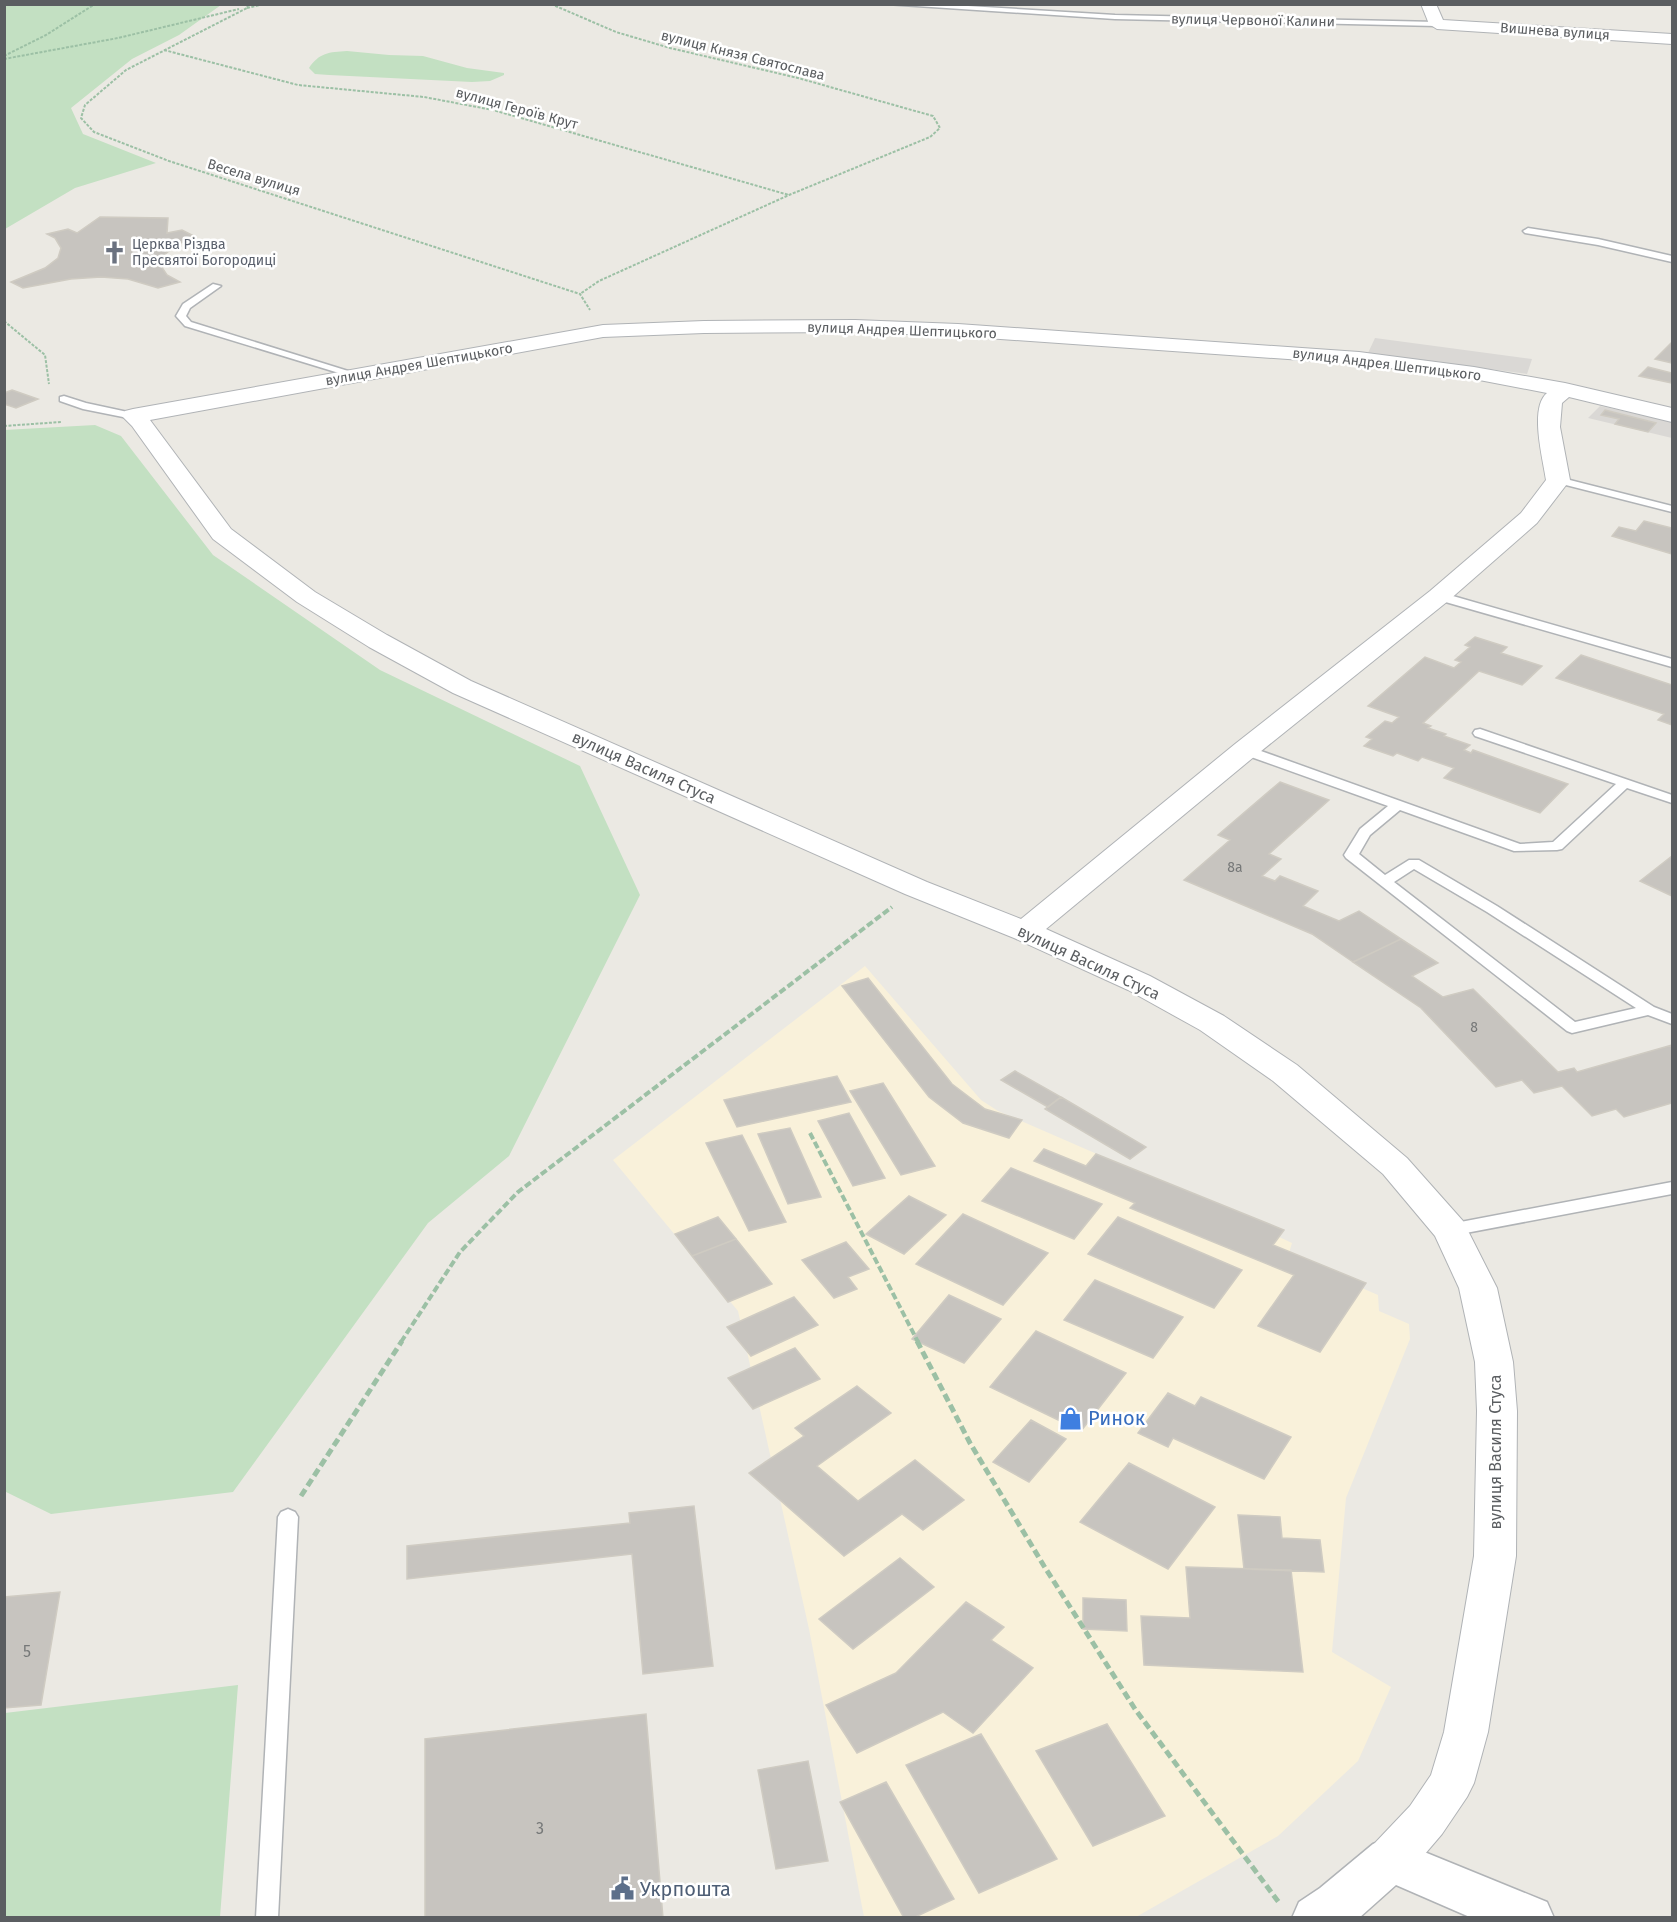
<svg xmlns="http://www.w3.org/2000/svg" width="1677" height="1922" viewBox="0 0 1677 1922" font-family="'Fira Sans',sans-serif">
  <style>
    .commercial { fill: #f9f1da }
    .industrial { fill: #dad8d5 }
    .green { fill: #c3e0c2 }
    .building { fill: #c7c4bf; stroke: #cfcbc2; stroke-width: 1.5 }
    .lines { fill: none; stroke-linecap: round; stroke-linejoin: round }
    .service-casing { stroke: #b0b3b6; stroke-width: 3 }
    .minor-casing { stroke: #b0b3b6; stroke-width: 2 }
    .tertiary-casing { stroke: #b0b3b6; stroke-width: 3 }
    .path-far2 { stroke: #9cc0a5; stroke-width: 2; stroke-dasharray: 3 1.5; stroke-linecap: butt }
    .path-far1 { stroke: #9cc0a5; stroke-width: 4; stroke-dasharray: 7 3; stroke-linecap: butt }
    .path { stroke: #9cc0a5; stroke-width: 5; stroke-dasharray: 8 4; stroke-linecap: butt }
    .service { fill: #fff; fill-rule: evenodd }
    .minor { fill: #fff; fill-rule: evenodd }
    .tertiary { fill: #fff; fill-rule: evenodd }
    .labels { text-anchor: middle; stroke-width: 5; stroke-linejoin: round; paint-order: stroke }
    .far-street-label { font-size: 14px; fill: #5b5e61; stroke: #fff }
    .far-worship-label { font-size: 14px; fill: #5b616d; stroke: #fff; text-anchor: start }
    .number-label { font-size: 14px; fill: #767878 }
    .street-label { font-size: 16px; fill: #5b5e61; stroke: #fff }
    .near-number-label { font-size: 16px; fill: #767878 }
    .near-shop-label { font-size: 20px; fill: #366cbe; stroke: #fff; text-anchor: start }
    .near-service-label { font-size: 20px; fill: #4e5e75; stroke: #fff; text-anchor: start }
  </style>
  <rect width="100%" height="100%" fill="#ebe9e3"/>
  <path class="commercial" d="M865 966 981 1100 998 1111 1159 1181 1292 1243 1288 1256 1378 1295 1379 1311 1409 1324 1410 1339 1346 1498 1332 1652 1391 1687 1358 1761 1278 1836 1136 1917H864L809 1629 738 1311 613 1160Z"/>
  <path class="industrial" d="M1375 338 1532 359 1527 374 1368 353Z
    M1600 406 1672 422V438L1588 418Z"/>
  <path class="green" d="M5 4 221 5 179 35 132 59 71 108 83 134 156 163 75 188 5 229Z
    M347 51 389 55 423 56 467 68 504 73V75L490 81 472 82 329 75 315 74 309 68C319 53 329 52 347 51Z
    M95 425 121 436 213 555 380 670 580 766 640 895 509 1156 428 1223 233 1492 51 1514 4 1491V430Z
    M238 1685 220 1917H5V1713Z"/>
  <path class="building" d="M100 217 168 218 167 233 182 230 194 236 175 246 163 256 161 266 167 275 180 282 158 288 128 279 101 277 71 279 23 288 11 282 45 268 58 258 61 248 55 238 47 234 68 229 77 233Z
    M1672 342V363L1655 359Z
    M1648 367 1672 373V383L1639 376Z
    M12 390 38 399 16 408 4 404V393Z
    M1605 410 1656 423 1648 432 1615 424 1619 419 1601 415Z
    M1644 521 1672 528V554L1612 536 1619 527 1636 531Z
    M1475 637 1507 647 1501 653 1542 666 1522 685 1479 671 1423 723 1431 726 1428 728 1446 734 1444 736 1470 745 1464 750 1471 753 1473 750 1568 784 1540 813 1444 778 1454 768 1422 757 1418 761 1397 753 1393 756 1364 746 1372 739 1366 737 1385 721 1392 723 1399 717 1368 706 1425 657 1454 668 1461 662 1455 660 1470 647 1465 645Z
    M1581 655 1672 685V725L1658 720 1664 714 1556 678Z
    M1280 782 1329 800 1269 854 1281 859 1262 876 1275 881 1280 876 1318 891 1303 906 1339 921 1359 911 1401 939 1353 962 1312 934 1184 880 1230 840 1218 835Z
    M1672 856V896L1640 881Z
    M1401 939 1438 963 1412 976 1443 997 1473 989 1558 1072 1574 1068 1577 1072 1672 1045V1103L1624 1117 1616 1109 1592 1116 1562 1086 1534 1093 1522 1080 1496 1087 1421 1008 1353 962Z
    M868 978 952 1084 985 1109 1022 1120 1009 1138 963 1123 929 1097 842 986Z
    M1015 1071 1061 1097 1048 1107 1001 1080Z
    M837 1076 851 1102 737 1127 724 1100Z
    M883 1083 935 1166 901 1175 850 1091Z
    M1061 1097 1146 1147 1130 1159 1045 1109Z
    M849 1113 885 1178 853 1186 818 1121Z
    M790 1128 821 1197 788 1204 758 1134Z
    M742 1135 786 1222 749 1231 706 1143Z
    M1044 1149 1086 1166 1096 1154 1284 1230 1273 1245 1366 1283 1320 1352 1258 1326 1294 1275 1130 1208 1135 1203 1034 1161Z
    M1011 1168 1102 1204 1074 1239 982 1201Z
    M909 1196 946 1215 904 1254 866 1234Z
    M963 1214 1048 1253 1003 1305 916 1264Z
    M718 1217 736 1239 692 1256 675 1234Z
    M1118 1217 1242 1270 1214 1308 1088 1254Z
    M736 1239 772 1284 728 1302 692 1256Z
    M846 1242 869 1269 848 1277 857 1289 834 1298 802 1260Z
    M1095 1280 1183 1317 1153 1358 1064 1320Z
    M949 1295 1001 1319 964 1363 912 1339Z
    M794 1297 818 1325 751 1356 727 1327Z
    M1036 1331 1126 1373 1081 1431 990 1387Z
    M795 1348 820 1379 753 1409 728 1378Z
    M857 1386 891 1413 817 1466 858 1501 915 1460 964 1500 923 1530 902 1514 844 1556 749 1473 804 1436 795 1428Z
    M1168 1393 1195 1406 1201 1397 1291 1437 1264 1479 1173 1438 1168 1447 1138 1433Z
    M1031 1420 1066 1439 1029 1482 993 1462Z
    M1129 1463 1215 1507 1168 1569 1080 1522Z
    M694 1506 713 1666 643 1674 632 1554 407 1579V1546L630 1523 629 1513Z
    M1238 1515 1280 1517 1282 1538 1320 1540 1324 1572 1244 1569Z
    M900 1558 934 1587 853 1649 819 1619Z
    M1186 1567 1291 1570 1303 1672 1144 1665 1141 1616 1190 1618Z
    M60 1592 41 1705 4 1708V1597Z
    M1083 1598 1126 1600 1127 1631 1083 1629Z
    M966 1602 1004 1627 991 1640 1033 1668 973 1733 943 1712 857 1753 826 1705 896 1673Z
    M646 1714 663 1918H425V1739Z
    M1107 1724 1165 1816 1093 1846 1036 1751Z
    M981 1734 1057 1859 979 1893 906 1765Z
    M808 1761 828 1861 776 1869 758 1770Z
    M886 1782 954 1899 913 1918H904L840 1802Z"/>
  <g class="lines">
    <defs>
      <path id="service" d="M886 4H935L1115 15 1437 22 1441 24 1437 26 1115 19Z
        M1528 228 1598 239 1672 256V262L1598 245 1525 233 1523 231Z
        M213 284 221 286 190 308 186 316 191 322 361 375 352 377 185 326 176 316 183 304Z
        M64 396 86 403 137 414 138 416 133 419 83 409 60 401V397Z
        M1558 477 1672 506V512L1554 482 1552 480Z
        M1439 592 1672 659V667L1435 599 1433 596Z
        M1480 729 1672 795V803L1627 788 1562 849 1557 850 1514 851 1400 810 1370 835 1359 854 1385 875 1409 860H1419L1497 906 1654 1007 1672 1014V1024L1648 1015 1572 1033 1567 1031 1346 858 1344 855 1360 829 1388 806 1240 753 1238 750 1240 747H1250L1520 844 1553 842 1616 784 1475 736 1473 733 1475 730ZM1414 869 1487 912 1636 1008 1575 1022 1394 882Z
        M1672 1182V1194L1450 1236 1444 1234 1441 1230 1444 1226 1450 1224Z
        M288 1509 295 1512 298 1517 278 1918H256L278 1517 281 1512Z"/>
      <path id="minor" d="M1421 4H1436L1443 20 1672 34V44L1437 29 1429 24Z
        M855 320 958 324 1359 352 1474 367 1565 383 1672 408V422L1569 397 1562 403 1560 427 1570 480 1537 523 1448 601 1255 756 1046 929 1150 976 1224 1016 1297 1065 1407 1158 1463 1221 1497 1288 1513 1362 1517 1411 1516 1556 1488 1732 1474 1783 1467 1797 1442 1834 1407 1875 1390 1881 1373 1875 1367 1860 1373 1845 1410 1806 1431 1775 1444 1732 1474 1556 1477 1411 1475 1362 1459 1288 1435 1236 1383 1174 1273 1081 1200 1030 1128 990 1014 938 905 894 453 693 369 647 297 602 213 539 132 426 122 416 125 411 133 409 603 325 704 321ZM855 332 958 336 1359 364 1474 379 1547 393C1529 408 1543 459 1546 480L1521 513 1430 591 1235 744 1021 919 927 882 471 681 387 635 315 592 231 529 150 420 603 337 704 333Z"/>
      <path id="tertiary" d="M1390 1838 1547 1902 1554 1918H1472L1396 1885 1359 1918H1292L1299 1902 1320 1888 1373 1844Z"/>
    </defs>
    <use href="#service" class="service-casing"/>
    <use href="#minor" class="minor-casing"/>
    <use href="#tertiary" class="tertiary-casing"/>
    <path class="path-far2" d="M248 4 247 8 126 70 85 105 81 118 94 132 169 161 580 294 590 310
      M551 4 616 32 670 48 798 78 933 116 940 128 930 137 789 195 599 281 580 294
      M247 8 264 4
      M164 50 298 85 424 97 493 110 789 195
      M4 56 46 35 95 4
      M4 59 118 38 239 9
      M4 321 45 355 49 384
      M4 426 61 422"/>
    <path class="path-far1" d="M810 1133 918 1342
      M401 1342 460 1252 518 1192 892 907"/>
    <path class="path" d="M917 1341 970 1443 1044 1566 1135 1709 1280 1904
      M301 1496 402 1341"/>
    <use href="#service" class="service"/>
    <use href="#minor" class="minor"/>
    <use href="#tertiary" class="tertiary"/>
  </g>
  <defs>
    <symbol id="church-bare" viewBox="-9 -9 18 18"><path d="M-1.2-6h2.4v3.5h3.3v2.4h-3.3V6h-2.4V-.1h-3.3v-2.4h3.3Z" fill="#6b7280" stroke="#fff" stroke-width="2.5" paint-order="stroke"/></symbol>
    <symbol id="shop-bare" viewBox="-9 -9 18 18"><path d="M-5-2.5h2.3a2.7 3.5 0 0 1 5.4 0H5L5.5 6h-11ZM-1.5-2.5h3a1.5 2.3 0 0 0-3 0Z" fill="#3f7fe0" stroke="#fff" stroke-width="2.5" paint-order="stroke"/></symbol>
    <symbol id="civic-bare" viewBox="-9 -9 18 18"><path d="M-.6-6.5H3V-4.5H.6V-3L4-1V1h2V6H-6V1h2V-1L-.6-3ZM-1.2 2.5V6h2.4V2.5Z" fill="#5c6f8a" stroke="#fff" stroke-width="2.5" paint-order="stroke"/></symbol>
  </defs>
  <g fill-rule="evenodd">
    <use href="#church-bare" x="98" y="236" width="33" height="33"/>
    <use href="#shop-bare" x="1054" y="1402" width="33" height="33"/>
    <use href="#civic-bare" x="606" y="1872" width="33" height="33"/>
  </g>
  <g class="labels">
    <g class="far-street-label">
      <text transform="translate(1253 20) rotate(1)" y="5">вулиця Червоної Калини</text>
      <text transform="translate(1555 31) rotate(4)" y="5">Вишнева вулиця</text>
      <text transform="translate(743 55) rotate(14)" y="5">вулиця Князя Святослава</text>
      <text transform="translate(517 108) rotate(15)" y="5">вулиця Героїв Крут</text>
      <text transform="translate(254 177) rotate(17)" y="5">Весела вулиця</text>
      <text transform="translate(902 330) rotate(2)" y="5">вулиця Андрея Шептицького</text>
      <text transform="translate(419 364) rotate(-10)" y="5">вулиця Андрея Шептицького</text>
      <text transform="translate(1387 364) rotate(7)" y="5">вулиця Андрея Шептицького</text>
    </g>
    <g class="far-worship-label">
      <text x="132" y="249">Церква Різдва<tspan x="132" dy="16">Пресвятої Богородиці</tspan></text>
    </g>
    <g class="number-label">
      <text x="1235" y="872">8а</text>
      <text x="1474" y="1032">8</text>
    </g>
    <g class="street-label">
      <text transform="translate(644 767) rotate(24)" y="6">вулиця Василя Стуса</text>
      <text transform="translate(1089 962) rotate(25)" y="6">вулиця Василя Стуса</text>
      <text transform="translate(1495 1452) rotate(-90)" y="6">вулиця Василя Стуса</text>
    </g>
    <g class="near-number-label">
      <text x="27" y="1657">5</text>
      <text x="540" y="1834">3</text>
    </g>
    <g class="near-shop-label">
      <text x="1088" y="1425">Ринок</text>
    </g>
    <g class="near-service-label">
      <text x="640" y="1896">Укрпошта</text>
    </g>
  </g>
  <rect width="1677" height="1922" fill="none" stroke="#5b5e61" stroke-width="12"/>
</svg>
